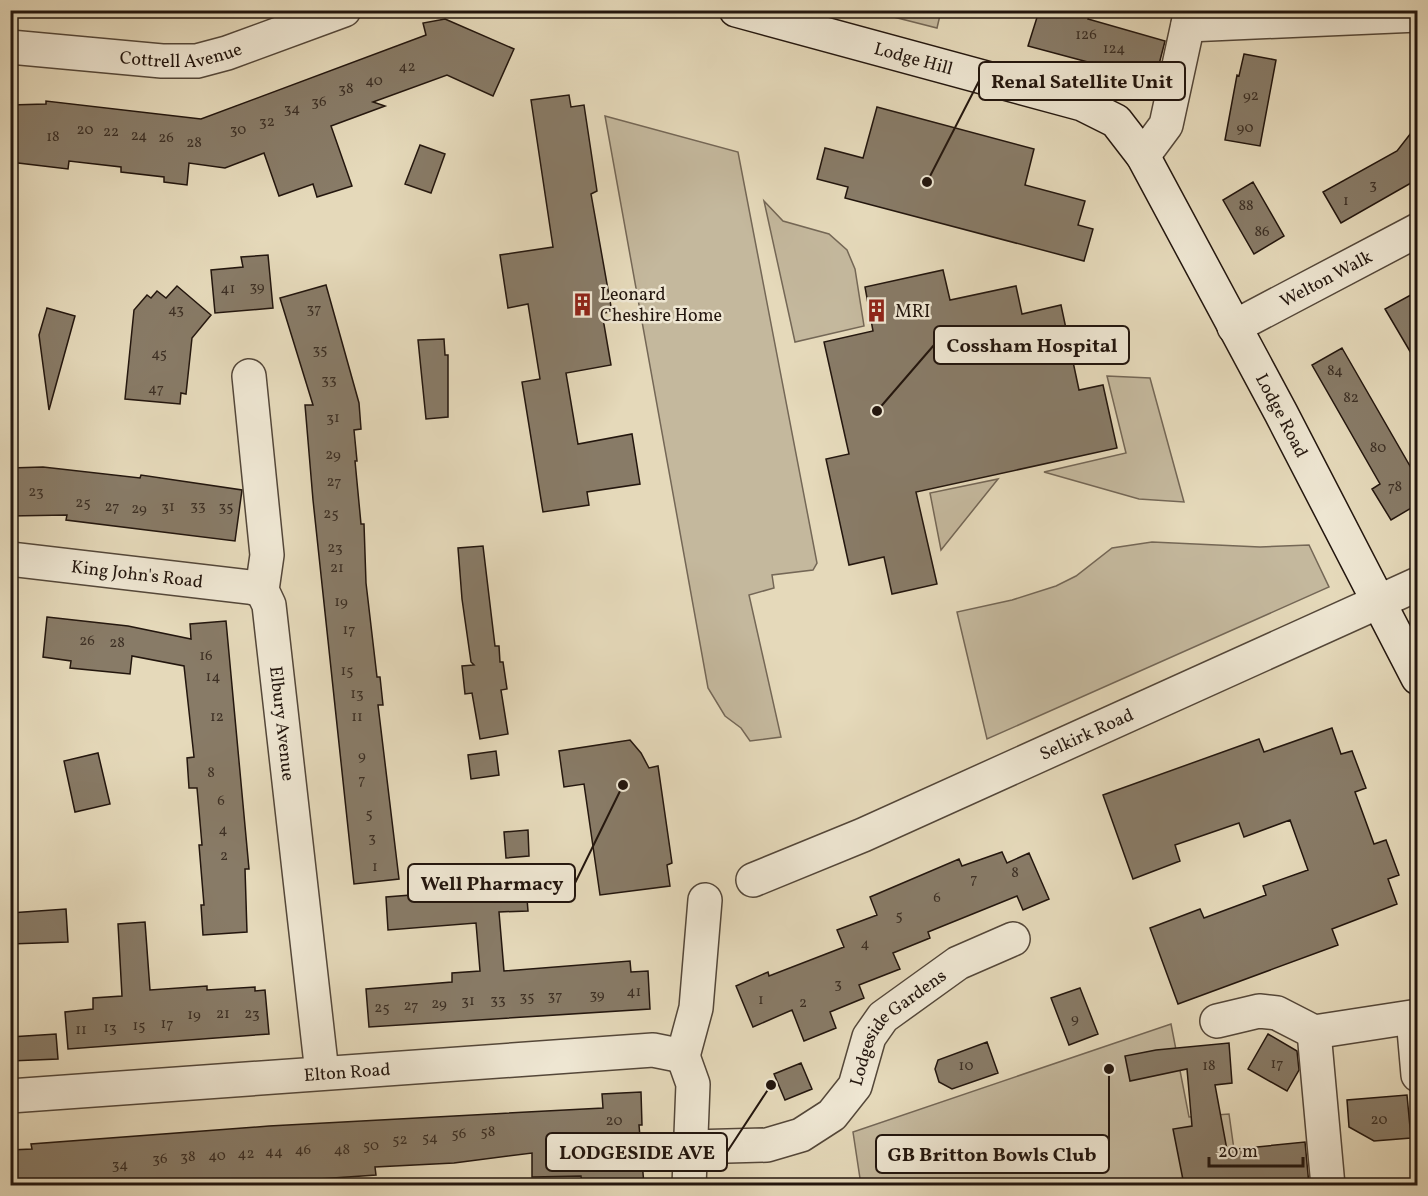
<svg xmlns="http://www.w3.org/2000/svg" width="1428" height="1196" viewBox="0 0 1428 1196" font-family="Vollkorn,serif">
  <style>
    .green { fill: #c4b89d; stroke: #746756; stroke-width: 1.5 }
    .building { fill: #887b67; stroke: #23160e; stroke-width: 1.5 }
    .lines { fill: none; stroke-linecap: round; stroke-linejoin: round }
    .minor-casing { stroke: #544739; stroke-width: 36 }
    .tertiary-casing { stroke: #544739; stroke-width: 36 }
    .secondary-casing { stroke: #23160e; stroke-width: 36 }
    .minor { stroke: #eee6d2; stroke-width: 33 }
    .tertiary { stroke: #eee6d2; stroke-width: 33 }
    .secondary { stroke: #eee6d2; stroke-width: 33 }
    .labels { text-anchor: middle; stroke-width: 5; stroke-linejoin: round; paint-order: stroke }
    .number-label { font-size: 15px; fill: #3c2f24 }
    .street-label { font-size: 18px; fill: #23160e; stroke: #eee6d2 }
    .poi-label { font-size: 18px; fill: #23160e; stroke: #eee6d2; text-anchor: start }
    .leader { fill: none; stroke: #23160e; stroke-width: 2 }
    .callout-dot { fill: #23160e; stroke: #eee6d2; stroke-width: 2 }
    .callout { fill: #eee6d2; stroke: #23160e; stroke-width: 2 }
    .callout-label { font-size: 20px; text-anchor: middle; font-weight: bold; fill: #23160e }
  </style>
  <rect width="100%" height="100%" fill="#e5d9ba"/>
  <filter id="stains"><feTurbulence type="fractalNoise" baseFrequency=".00333" numOctaves="4"/><feColorMatrix values="0 0 0 0 .2 0 0 0 0 .09 0 0 0 0 .02 0 0 0 .5 -.17"/></filter>
  <radialGradient id="worn" r=".72"><stop offset=".6" stop-color="#630" stop-opacity="0"/><stop offset="1" stop-color="#630" stop-opacity=".3"/></radialGradient>
  <path class="green" d="M870 11H941L937 28Z
    M605 116 738 152 817 563 813 570 772 575 774 588 749 595 781 737 750 741 741 728 725 716 708 688Z
    M764 201 783 221 829 234 847 250 855 269 864 326 795 342Z
    M1107 376 1150 378 1184 502 1139 499 1044 472 1126 453Z
    M998 479 941 550 930 493Z
    M1152 542 1260 547 1309 545 1329 587 987 739 957 612 1012 600 1056 586 1076 576 1112 548Z
    M1171 1024 1189 1117 1229 1114 1239 1185H861L853 1132Z"/>
  <path class="building" d="M1039 11H1091L1088 19 1165 41 1155 80 1028 46Z
    M445 19 514 49 493 96 447 75 373 102 385 106 331 126 352 186 317 197 313 184 279 196 264 153 225 168 189 163 187 185 164 182V177L121 172V167L69 161 68 169 10 162V105L46 104V101L201 119 426 35 423 23Z
    M1244 54 1276 60 1260 146 1225 140 1237 75 1239 76Z
    M569 95 571 107 584 105 597 191 591 194 612 312 602 313 611 365 566 373 578 444 632 434 640 484 587 492 589 505 543 512 522 382 540 379 528 304 508 308 500 255 553 247 531 100Z
    M877 107 1034 149 1025 185 1085 201 1078 225 1093 229 1084 261 845 198 848 187 817 179 825 148 863 158Z
    M1418 124V179L1341 223 1323 192 1397 151Z
    M420 145 445 154 431 193 405 184Z
    M1253 182 1284 236 1254 254 1223 200Z
    M268 255 273 308 215 313 211 270 243 267 241 257Z
    M943 270 950 300 1016 286 1022 314 1061 305 1079 390 1103 385 1117 448 916 492 937 584 892 594 884 557 849 565 826 459 849 454 824 342 873 331 865 287Z
    M326 285 359 403 361 429 354 430 357 461H355L361 524H364L366 583 377 677H380L383 705H378L399 879 354 884 313 500 305 405H313L280 298Z
    M177 286 211 315 192 338 186 394 181 393 180 404 125 399 134 310 147 295 151 298 157 291 166 298Z
    M1418 291V365L1385 309Z
    M47 308 75 316 49 410 39 335Z
    M444 339 445 355H448V417L426 419 418 340Z
    M1342 348 1418 480V504L1391 520 1372 489 1380 484 1312 365Z
    M43 467 140 478 141 475 242 490 235 541 66 520 67 515 10 516V468Z
    M483 546 495 646H499L500 662H503L507 689 501 690 508 734 480 739 472 693 465 694 462 666 474 665 471 662 462 599 458 548Z
    M47 617 128 626 191 639 190 624 226 621 249 869H245L247 932 203 935 201 905H204L199 845H202L197 788H189L187 758 194 757 184 666 132 656 130 674 70 668 71 661 43 657Z
    M1332 728 1341 754 1352 751 1366 788 1355 792 1374 844 1386 840 1399 875 1388 879 1397 904 1332 929 1338 945 1178 1004 1150 928 1200 909 1204 918 1266 895 1263 886 1308 870 1290 820 1244 837 1239 823 1175 845 1180 861 1133 879 1103 795 1259 739 1264 752Z
    M630 740 641 753 649 768 658 766 672 863 667 865 670 886 600 895 584 784 564 787 559 751Z
    M496 751 499 775 471 779 468 755Z
    M98 753 110 804 75 812 64 761Z
    M528 830 529 856 506 858 504 832Z
    M1002 852 1007 863 1029 853 1049 899 1023 910 1017 896 928 932 930 938 893 953 900 969 859 985 864 998 830 1012 836 1028 804 1041 792 1010 753 1027 736 986 768 972 769 976 844 947 837 930 877 915 870 897 959 859 962 866Z
    M526 886 528 911 499 912 504 971 630 961 631 972 648 971 650 1009 369 1027 366 989 452 982V973L480 971 476 923 388 930 386 897Z
    M66 909 68 942 10 944V913Z
    M145 922 150 990 207 986V990L255 987V991L265 990 269 1034 68 1049 65 1012 93 1009V998L122 996 118 924Z
    M1080 988 1098 1034 1069 1045 1051 998Z
    M56 1034 58 1059 10 1061V1037Z
    M1268 1034 1297 1051 1299 1070 1287 1091 1248 1069Z
    M987 1042 998 1073 952 1089 939 1082 935 1069 938 1060Z
    M1229 1043 1232 1083 1215 1085 1227 1150 1305 1142 1309 1185H1184L1173 1129 1192 1126 1187 1069 1130 1081 1125 1056 1156 1050Z
    M801 1063 812 1089 785 1100 774 1074Z
    M641 1092 642 1125H639L644 1185H582L581 1176 532 1177V1153L454 1163 375 1167 376 1175 234 1185H10V1150L32 1149 31 1144 269 1126 603 1108 602 1094Z
    M1407 1095 1411 1138 1374 1141 1349 1127 1347 1100Z"/>
  <g class="lines">
    <defs>
      <g id="minor">
        <path d="M1188 25 1418 15"/>
        <path id="s1" d="M10 47 162 61H197L227 53 344 10"/>
        <path id="s2" d="M1234 327 1418 230"/>
        <path id="s3" d="M249 376 267 555 262 590 269 605 322 1073"/>
        <path id="s4" d="M10 559 249 587 262 590"/>
        <path id="s5" d="M753 880 863 835 1418 584"/>
        <path d="M1413 1018 1418 1075"/>
        <path d="M1217 1021 1259 1011 1277 1013 1314 1032 1418 1016"/>
        <path d="M1314 1032 1328 1186"/>
        <path d="M683 1056 696 1008 705 900"/>
        <path d="M683 1056 693 1084 689 1186"/>
        <path id="s6" d="M10 1096 653 1050 683 1056"/>
        <path id="s7" d="M691 1147 767 1145 801 1135 832 1115 855 1086 869 1037 883 1017 958 963 1013 939"/>
      </g>
      <path id="tertiary" d="M1143 156 1166 125 1191 10"/>
      <g id="secondary">
        <path id="s8" d="M736 10 1082 104 1116 121 1143 156 1281 413 1418 678"/>
      </g>
    </defs>
    <use href="#minor" class="minor-casing"/>
    <use href="#tertiary" class="tertiary-casing"/>
    <use href="#secondary" class="secondary-casing"/>
    <use href="#minor" class="minor"/>
    <use href="#tertiary" class="tertiary"/>
    <use href="#secondary" class="secondary"/>
  </g>
  <defs>
    <symbol id="building-bare" viewBox="-9 -9 18 18"><path d="M-4-6H4V6H1V3H-1V6H-4ZM-2.5-4.3h1.7v1.8h-1.7ZM.8-4.3h1.7v1.8H.8ZM-2.5-1h1.7V.8h-1.7ZM.8-1h1.7V.8H.8Z" fill="#8f2418" stroke="#eee6d2" stroke-width="2.5" paint-order="stroke"/></symbol>
  </defs>
  <g fill-rule="evenodd">
    <use href="#building-bare" x="566" y="288" width="33" height="33"/>
    <use href="#building-bare" x="860" y="294" width="33" height="33"/>
  </g>
  <g class="labels">
    <g class="number-label">
      <text x="1086" y="39">126</text>
      <text x="1114" y="53">124</text>
      <text x="407" y="71">42</text>
      <text x="374" y="85">40</text>
      <text x="346" y="93">38</text>
      <text x="1251" y="100">92</text>
      <text x="319" y="106">36</text>
      <text x="292" y="113">34</text>
      <text x="267" y="126">32</text>
      <text x="1245" y="132">90</text>
      <text x="85" y="134">20</text>
      <text x="238" y="134">30</text>
      <text x="111" y="136">22</text>
      <text x="139" y="140">24</text>
      <text x="53" y="141">18</text>
      <text x="166" y="142">26</text>
      <text x="194" y="147">28</text>
      <text x="1373" y="189">3</text>
      <text x="1346" y="205">1</text>
      <text x="1246" y="210">88</text>
      <text x="1262" y="236">86</text>
      <text x="257" y="291">39</text>
      <text x="228" y="293">41</text>
      <text x="314" y="313">37</text>
      <text x="176" y="314">43</text>
      <text x="320" y="354">35</text>
      <text x="159" y="358">45</text>
      <text x="1335" y="375">84</text>
      <text x="329" y="384">33</text>
      <text x="156" y="393">47</text>
      <text x="1351" y="402">82</text>
      <text x="333" y="422">31</text>
      <text x="1378" y="452">80</text>
      <text x="333" y="459">29</text>
      <text x="334" y="486">27</text>
      <text x="1395" y="491">78</text>
      <text x="36" y="496">23</text>
      <text x="83" y="507">25</text>
      <text x="198" y="510">33</text>
      <text x="112" y="511">27</text>
      <text x="168" y="511">31</text>
      <text x="226" y="511">35</text>
      <text x="139" y="513">29</text>
      <text x="331" y="518">25</text>
      <text x="335" y="552">23</text>
      <text x="337" y="572">21</text>
      <text x="341" y="606">19</text>
      <text x="349" y="634">17</text>
      <text x="87" y="645">26</text>
      <text x="117" y="647">28</text>
      <text x="206" y="660">16</text>
      <text x="347" y="675">15</text>
      <text x="213" y="681">14</text>
      <text x="357" y="698">13</text>
      <text x="217" y="721">12</text>
      <text x="357" y="721">11</text>
      <text x="362" y="760">9</text>
      <text x="211" y="777">8</text>
      <text x="362" y="784">7</text>
      <text x="221" y="805">6</text>
      <text x="369" y="818">5</text>
      <text x="223" y="834">4</text>
      <text x="372" y="842">3</text>
      <text x="224" y="860">2</text>
      <text x="375" y="871">1</text>
      <text x="1015" y="877">8</text>
      <text x="974" y="883">7</text>
      <text x="937" y="902">6</text>
      <text x="899" y="920">5</text>
      <text x="865" y="948">4</text>
      <text x="838" y="988">3</text>
      <text x="634" y="996">41</text>
      <text x="597" y="999">39</text>
      <text x="555" y="1000">37</text>
      <text x="527" y="1001">35</text>
      <text x="498" y="1004">33</text>
      <text x="761" y="1004">1</text>
      <text x="468" y="1005">31</text>
      <text x="803" y="1007">2</text>
      <text x="439" y="1008">29</text>
      <text x="411" y="1010">27</text>
      <text x="382" y="1012">25</text>
      <text x="223" y="1018">21</text>
      <text x="252" y="1018">23</text>
      <text x="194" y="1019">19</text>
      <text x="1075" y="1023">9</text>
      <text x="167" y="1028">17</text>
      <text x="139" y="1030">15</text>
      <text x="110" y="1032">13</text>
      <text x="81" y="1034">11</text>
      <text x="1277" y="1068">17</text>
      <text x="966" y="1070">10</text>
      <text x="1209" y="1070">18</text>
      <text x="1379" y="1124">20</text>
      <text x="614" y="1125">20</text>
      <text x="488" y="1136">58</text>
      <text x="459" y="1138">56</text>
      <text x="430" y="1142">54</text>
      <text x="400" y="1144">52</text>
      <text x="371" y="1150">50</text>
      <text x="303" y="1154">46</text>
      <text x="342" y="1154">48</text>
      <text x="274" y="1156">44</text>
      <text x="246" y="1158">42</text>
      <text x="217" y="1160">40</text>
      <text x="188" y="1161">38</text>
      <text x="160" y="1163">36</text>
      <text x="120" y="1169">34</text>
    </g>
    <g class="street-label">
      <text dy="6" stroke="none"><textPath href="#s1" startOffset="172">Cottrell Avenue</textPath></text>
      <text dy="6" stroke="none"><textPath href="#s8" startOffset="184">Lodge Hill</textPath></text>
      <text dy="6" stroke="none"><textPath href="#s2" startOffset="104">Welton Walk</textPath></text>
      <text dy="6" stroke="none"><textPath href="#s8" startOffset="735">Lodge Road</textPath></text>
      <text dy="6" stroke="none"><textPath href="#s4" startOffset="128">King John's Road</textPath></text>
      <text dy="6" stroke="none"><textPath href="#s3" startOffset="351">Elbury Avenue</textPath></text>
      <text dy="6" stroke="none"><textPath href="#s5" startOffset="364">Selkirk Road</textPath></text>
      <text dy="6" stroke="none"><textPath href="#s7" startOffset="261">Lodgeside Gardens</textPath></text>
      <text dy="6" stroke="none"><textPath href="#s6" startOffset="338">Elton Road</textPath></text>
    </g>
    <g class="poi-label">
      <text x="600" y="300">Leonard<tspan x="600" dy="21">Cheshire Home</tspan></text>
      <text x="895" y="317">MRI</text>
    </g>
  </g>
  <path class="leader" d="M927 182L979 81M877 411L934 345M623 785L575 883M771 1085L727 1152M1109 1069L1109 1154"/>
  <g class="callout-dot">
    <circle cx="927" cy="182" r="6"/>
    <circle cx="877" cy="411" r="6"/>
    <circle cx="623" cy="785" r="6"/>
    <circle cx="771" cy="1085" r="6"/>
    <circle cx="1109" cy="1069" r="6"/>
  </g>
  <g class="callout">
    <rect x="979" y="62" width="206" height="38" rx="6"/>
    <rect x="934" y="326" width="195" height="38" rx="6"/>
    <rect x="408" y="864" width="167" height="38" rx="6"/>
    <rect x="546" y="1133" width="181" height="38" rx="6"/>
    <rect x="876" y="1135" width="233" height="38" rx="6"/>
  </g>
  <g class="callout-label">
    <text x="1082" y="88">Renal Satellite Unit</text>
    <text x="1032" y="352">Cossham Hospital</text>
    <text x="492" y="890">Well Pharmacy</text>
    <text x="637" y="1159">LODGESIDE AVE</text>
    <text x="992" y="1161">GB Britton Bowls Club</text>
  </g>
  <rect width="1428" height="1196" fill="none" stroke="#e5d9ba" stroke-width="36"/>
  <rect x="12" y="12" width="1404" height="1172" fill="none" stroke="#23160e" stroke-width="3"/>
  <rect x="18" y="18" width="1392" height="1160" fill="none" stroke="#23160e" stroke-width="1.5"/>
  <path d="M1209 1157v9h94v-9" fill="none" stroke="#23160e" stroke-width="3"/>
  <text x="1218" y="1157" font-size="18" fill="#23160e" stroke="#eee6d2" stroke-width="4.5" paint-order="stroke">20 m</text>
  <rect width="100%" height="100%" filter="url(#stains)"/>
  <rect width="100%" height="100%" fill="url(#worn)"/>
</svg>
